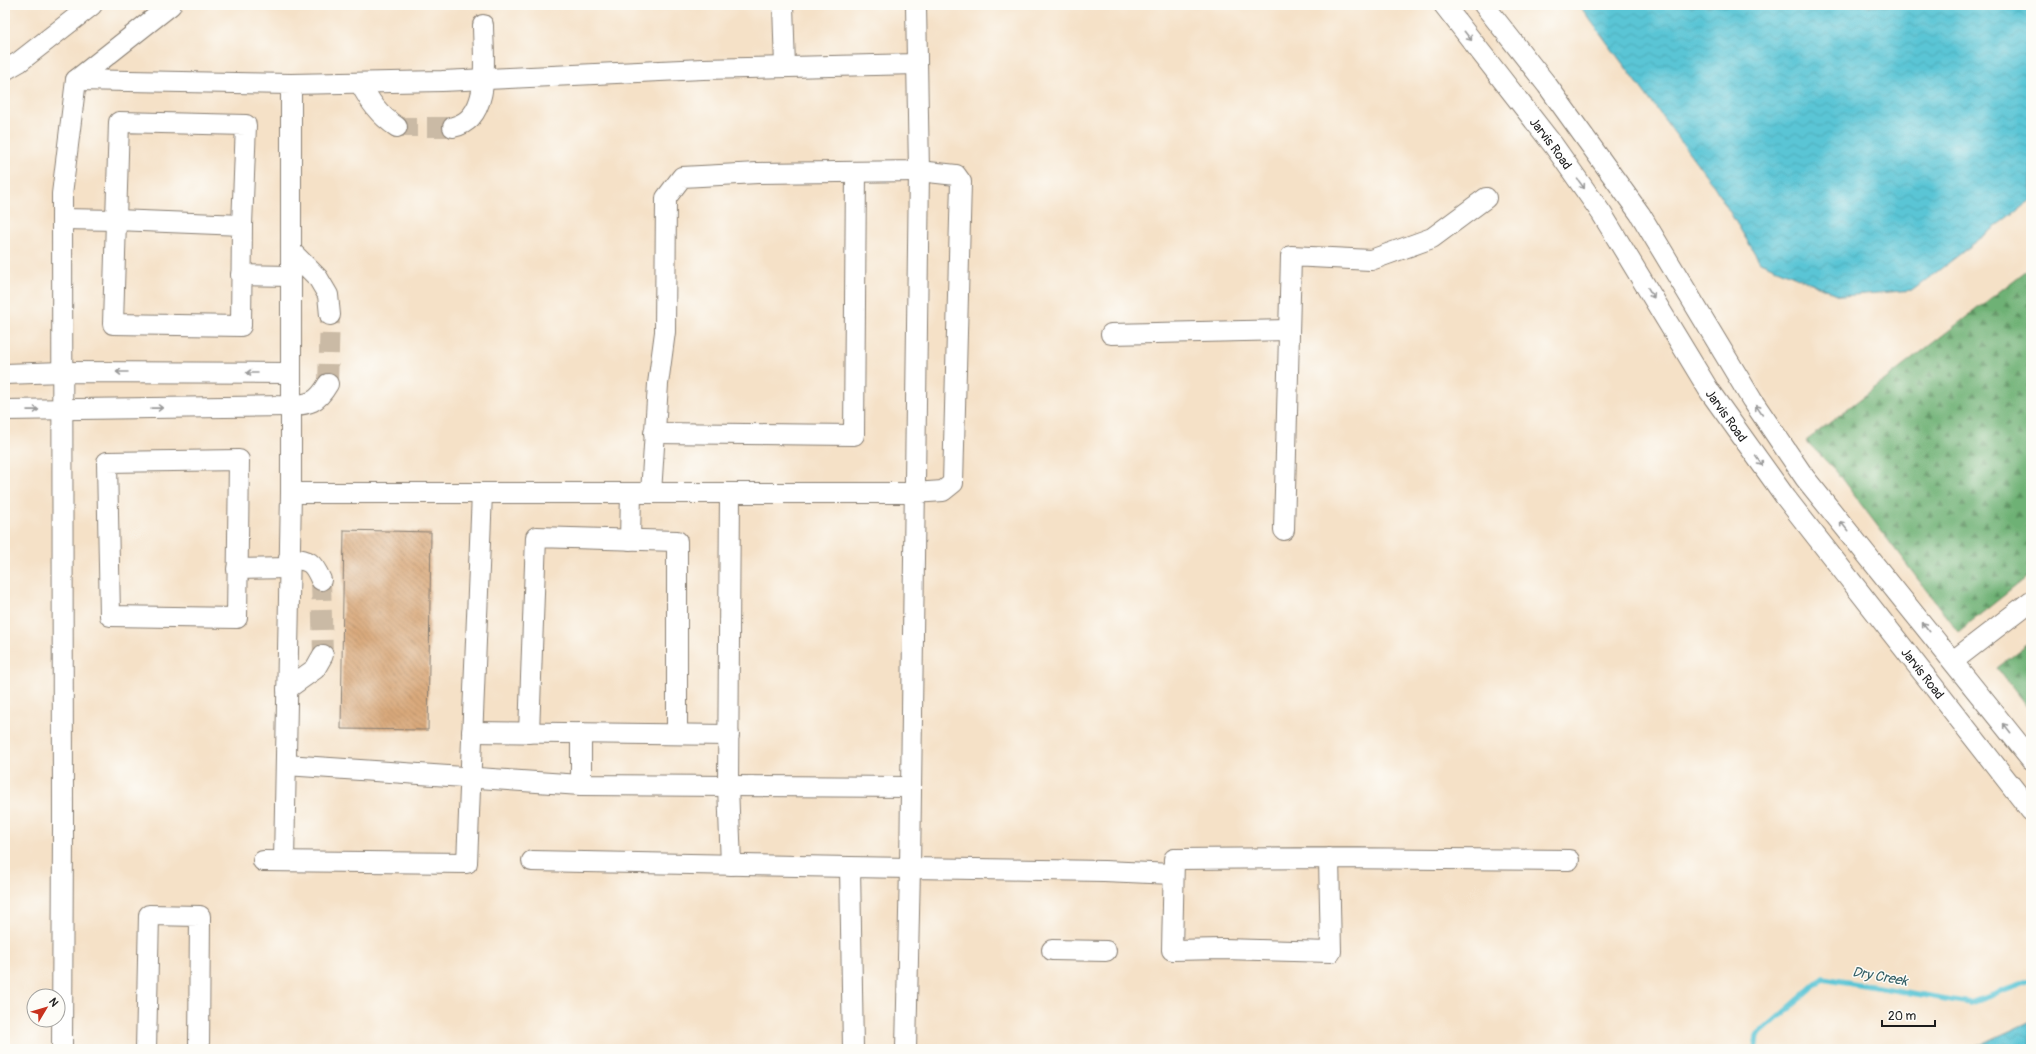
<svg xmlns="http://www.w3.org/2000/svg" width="2036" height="1054" viewBox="0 0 2036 1054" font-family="Pangolin,sans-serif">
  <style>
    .forest { fill: url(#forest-firs); stroke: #456648 }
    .water { fill: url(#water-waves); stroke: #3b7078 }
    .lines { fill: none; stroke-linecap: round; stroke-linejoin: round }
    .stream { stroke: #5ac5d5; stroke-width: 5.5 }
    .building { fill: url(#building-back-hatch) }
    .minor-tunnel { stroke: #cabaa5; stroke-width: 20; stroke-dasharray: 20 10; stroke-linecap: butt }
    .minor-casing { stroke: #887e72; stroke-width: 22 }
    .minor { stroke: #fff; stroke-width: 20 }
    .oneway { stroke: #999 }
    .labels { text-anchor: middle; stroke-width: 3; stroke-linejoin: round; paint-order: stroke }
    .street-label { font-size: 13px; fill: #1c1c1c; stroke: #fdfcf7 }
    .water-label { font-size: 14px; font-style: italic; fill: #356066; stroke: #fdfcf7 }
  </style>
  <defs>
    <pattern id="forest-firs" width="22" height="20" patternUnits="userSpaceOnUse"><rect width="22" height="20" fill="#6eb174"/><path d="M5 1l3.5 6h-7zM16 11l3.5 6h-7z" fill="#5a8f5e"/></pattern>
    <pattern id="water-waves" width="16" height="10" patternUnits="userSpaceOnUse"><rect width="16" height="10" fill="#5ac5d5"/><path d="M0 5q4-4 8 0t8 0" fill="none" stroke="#4ea9b6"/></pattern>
    <pattern id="building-back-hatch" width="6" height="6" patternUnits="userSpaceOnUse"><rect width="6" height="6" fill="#d9a97c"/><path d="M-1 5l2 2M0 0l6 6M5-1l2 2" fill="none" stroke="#af8965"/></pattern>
  </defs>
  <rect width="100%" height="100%" fill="#fdfcf7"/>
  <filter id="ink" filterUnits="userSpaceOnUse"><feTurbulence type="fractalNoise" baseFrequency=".025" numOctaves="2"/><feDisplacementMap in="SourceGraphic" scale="8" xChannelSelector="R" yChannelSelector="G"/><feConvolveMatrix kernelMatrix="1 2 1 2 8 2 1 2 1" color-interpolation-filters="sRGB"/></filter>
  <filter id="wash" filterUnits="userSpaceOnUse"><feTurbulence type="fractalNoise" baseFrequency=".012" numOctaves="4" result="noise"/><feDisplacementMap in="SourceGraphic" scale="16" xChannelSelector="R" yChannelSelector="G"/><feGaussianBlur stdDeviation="0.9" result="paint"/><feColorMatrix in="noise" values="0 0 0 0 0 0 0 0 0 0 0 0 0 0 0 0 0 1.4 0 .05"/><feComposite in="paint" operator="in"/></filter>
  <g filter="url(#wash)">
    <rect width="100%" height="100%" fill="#f5e1c7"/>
    <path class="forest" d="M2031 267V574L1958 632 1835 470 1806 441Z
      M2031 642V712L1997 668Z"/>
    <path class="water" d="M1579 5H2031V200L1913 290 1842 296 1760 262 1714 186Z
      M2031 1021V1049H1971Z"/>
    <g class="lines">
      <path class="stream" d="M1755 1049 1757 1036 1823 978 1970 1003 2031 981"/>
    </g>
    <g id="blocks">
      <path class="building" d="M344 530 431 532 428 730 341 729Z"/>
    </g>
  </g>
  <g filter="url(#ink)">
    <use href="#blocks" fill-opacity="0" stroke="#887e72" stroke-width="1"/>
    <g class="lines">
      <path class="minor-tunnel" d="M397 127H453
        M328 384 330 315
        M321 580 323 655"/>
      <defs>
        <g id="minor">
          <path d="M783 5 785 67"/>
          <path id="s1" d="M1444 5 1554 146 1602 214 1710 392 1786 498 2031 811"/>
          <path d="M1484 5 1547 85 1640 214 1752 400 1805 478 2031 759"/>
          <path d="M5 70 19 62 92 5"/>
          <path d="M76 80 291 84V493"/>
          <path d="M360 83C370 102 379 115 397 127"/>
          <path d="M291 84 442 81 703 69 917 64"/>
          <path d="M453 127C493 119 483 56 483 25"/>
          <path d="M62 219 116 220 119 122 246 125 242 225"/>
          <path d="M116 220 242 225 241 326 113 324Z"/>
          <path d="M291 251 318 278 328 295 330 315"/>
          <path d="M241 275 291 276"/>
          <path d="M1111 334 1288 330"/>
          <path d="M5 374 62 372 291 373"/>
          <path d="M5 410 289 406C310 404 317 403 328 384"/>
          <path d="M654 433 854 435 856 172"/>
          <path d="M239 460 237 618 110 616 107 462Z"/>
          <path d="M651 493 658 384 665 332 666 198 682 177 758 173 919 171 916 5"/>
          <path d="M730 493 728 786 731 865"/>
          <path d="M1284 530 1291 256 1371 260 1432 238 1486 198"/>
          <path d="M630 540 631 493"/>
          <path d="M289 558C310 560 313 562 321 580"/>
          <path d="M237 569 289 568"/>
          <path d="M1953 661 2031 601"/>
          <path d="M287 689 315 669 323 655"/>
          <path d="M472 732 729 735"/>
          <path d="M529 733 536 537 677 541V734"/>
          <path d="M286 765 581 785 911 787"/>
          <path d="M581 785V733"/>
          <path d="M1329 858 1331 952 1223 949 1172 950 1174 859 1329 858 1569 860"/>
          <path d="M263 861 467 863 482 493"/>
          <path d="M284 861 291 493H914L943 491 953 483 961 182 956 175 919 171C916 404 913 636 910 868L850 867 853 1049"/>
          <path d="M532 861 850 867"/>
          <path d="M1052 950 1106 951"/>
          <path d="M62 1049 63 828 62 194 76 80 171 5"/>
          <path d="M146 1049 149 915 200 916 199 1049"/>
          <path d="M906 1049 910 868 1104 871 1173 874"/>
        </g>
      </defs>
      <use href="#minor" class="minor-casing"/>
      <use href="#minor" class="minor"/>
    </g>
    <defs><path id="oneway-shaft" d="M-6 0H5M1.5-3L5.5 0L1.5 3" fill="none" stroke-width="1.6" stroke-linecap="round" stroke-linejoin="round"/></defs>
    <g class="oneway">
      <use href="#oneway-shaft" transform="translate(1468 36) rotate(52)"/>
      <use href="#oneway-shaft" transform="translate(1581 184) rotate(54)"/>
      <use href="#oneway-shaft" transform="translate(1651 293) rotate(59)"/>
      <use href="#oneway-shaft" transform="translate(122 372) rotate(-180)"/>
      <use href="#oneway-shaft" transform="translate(252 373) rotate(-180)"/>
      <use href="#oneway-shaft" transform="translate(157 408) rotate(-1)"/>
      <use href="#oneway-shaft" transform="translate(33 410) rotate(-1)"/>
      <use href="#oneway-shaft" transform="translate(1759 410) rotate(-124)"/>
      <use href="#oneway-shaft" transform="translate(1759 461) rotate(54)"/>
      <use href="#oneway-shaft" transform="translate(1844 526) rotate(-129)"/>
      <use href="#oneway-shaft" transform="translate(1926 627) rotate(-129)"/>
      <use href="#oneway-shaft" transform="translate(2007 728) rotate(-128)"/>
    </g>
  </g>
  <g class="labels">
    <g class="street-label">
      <text dy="5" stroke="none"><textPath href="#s1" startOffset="175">Jarvis Road</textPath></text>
      <text dy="5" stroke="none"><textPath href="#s1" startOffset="499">Jarvis Road</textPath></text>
      <text dy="5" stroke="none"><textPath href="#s1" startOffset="823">Jarvis Road</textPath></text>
    </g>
    <g class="water-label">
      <text transform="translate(1880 976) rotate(10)" y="5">Dry Creek</text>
    </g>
  </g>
  <rect width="2036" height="1054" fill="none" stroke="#fdfcf7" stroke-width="20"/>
  <g transform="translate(46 1008) rotate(52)"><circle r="19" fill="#fdfcf7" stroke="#a3a29f"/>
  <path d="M0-3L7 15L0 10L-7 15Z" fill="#c8321e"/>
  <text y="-6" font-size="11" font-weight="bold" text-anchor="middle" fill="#1c1c1c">N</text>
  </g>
  <path d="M1882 1020v6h53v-6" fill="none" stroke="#1c1c1c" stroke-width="2"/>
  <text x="1888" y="1020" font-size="12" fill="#1c1c1c" stroke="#fdfcf7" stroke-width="3" paint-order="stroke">20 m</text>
</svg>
